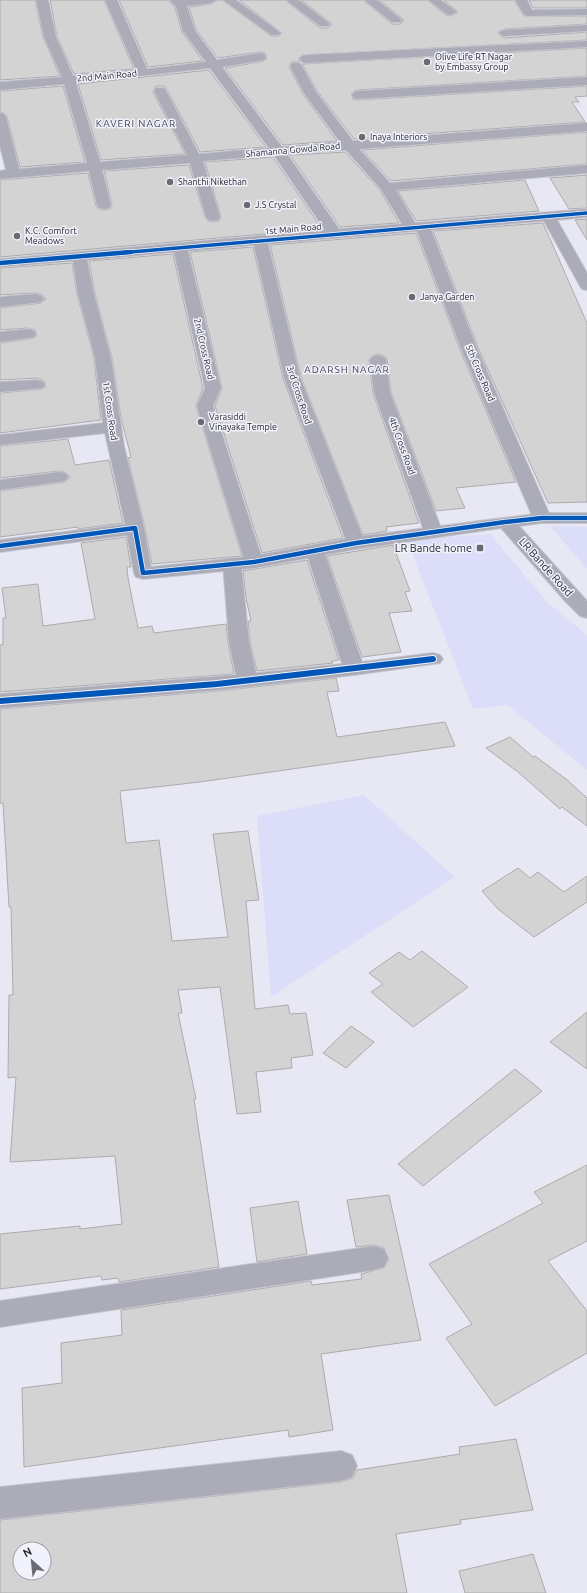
<svg xmlns="http://www.w3.org/2000/svg" width="587" height="1593" viewBox="0 0 587 1593" font-family="Ubuntu,sans-serif">
  <style>
    .green { fill: #dcddf9 }
    .building { fill: #d4d3d4; stroke: #acabac; fill-rule: evenodd }
    .lines { fill: none; stroke-linecap: round; stroke-linejoin: round }
    .street-casing { stroke: #c6c6d0; stroke-width: 2 }
    .secondary-casing { stroke: #c6c6d0; stroke-width: 2 }
    .street { fill: #acacb8; fill-rule: evenodd }
    .secondary { fill: #acacb8; fill-rule: evenodd }
    .cycleway-far2-casing { stroke: #f1f2fb; stroke-width: 5 }
    .cycleway-far1-casing { stroke: #f1f2fb; stroke-width: 6 }
    .cycleway-casing { stroke: #f1f2fb; stroke-width: 8 }
    .cycleway-far2 { stroke: #0057b8; stroke-width: 3.5 }
    .cycleway-far1 { stroke: #0057b8; stroke-width: 4.5 }
    .cycleway { stroke: #0057b8; stroke-width: 6 }
    .poi-dot { fill: #6a6a74; stroke: #f1f2fb; stroke-width: 1.5 }
    .labels { text-anchor: middle; stroke-width: 3; stroke-linejoin: round; paint-order: stroke }
    .far-poi-label { font-size: 9px; fill: #26262f; stroke: #f1f2fb; text-anchor: start }
    .far-street-label { font-size: 9px; fill: #26262f; stroke: #f1f2fb }
    .far-neighbourhood-label { font-size: 10px; letter-spacing: 1px; fill: #424355; stroke: #f1f2fb }
    .poi-label { font-size: 11px; fill: #26262f; stroke: #f1f2fb; text-anchor: end }
    .street-label { font-size: 11px; fill: #26262f; stroke: #f1f2fb }
  </style>
  <rect width="100%" height="100%" fill="#e8e8f4"/>
  <path class="green" d="M550 526 587 527V569Z
    M490 534 548 603 587 635V770L507 705 473 709 407 540Z
    M364 795 455 877 271 997 257 816Z"/>
  <path class="building" d="M0 0H35L43 37 60 76 0 80Z
    M50 0H104L134 69 74 74 57 37Z
    M119 0H168L175 7 182 32 203 61 148 67Z
    M218 0H222L271 36H279L282 33 239 0H285L320 28H328L332 24 301 0H363L392 24H400L404 20 379 0H427L446 15 451 16 458 12 444 0H514L524 16H587V24L505 29 498 32 501 36 505 38 587 32V40L302 55 299 58 300 62H292L289 67 303 94 337 141 283 145 225 68 264 61 267 58 265 53 260 52 218 58 196 30 189 7 211 4Z
    M529 0H587V8H533Z
    M587 48V76L358 90 354 91 351 94 353 99 358 100 587 86V96L575 97 579 102H572L585 122 354 139 317 91 302 64Z
    M209 70 266 147 200 152 167 90 164 86H156L153 92 185 154 101 160 78 84Z
    M63 86 85 162 20 167 7 117 4 113 0 112V91Z
    M587 132V164L391 181 362 150Z
    M345 152 380 190 399 223 340 227 290 155Z
    M273 157 322 229 0 257V180L88 173 96 206 99 209 104 210 110 209 112 205 104 171 189 165 205 217 208 221 213 222 219 221 221 217 205 162Z
    M587 175V208L569 209 550 178Z
    M525 180 539 211 416 221 398 191Z
    M587 219V240L575 220Z
    M543 223 587 323V502L548 503 479 350 433 231Z
    M416 233 461 352 516 482 456 488 465 508 436 511 391 392 387 359 384 356 378 354 372 356 369 360 373 393 419 523 386 527 387 531 363 535 301 377 270 245Z
    M253 247 283 378 343 538 262 553 215 406 222 388 190 252Z
    M173 254 203 388 196 406 242 556 152 564 145 528 128 458 131 457 121 418 112 358 95 294 89 261Z
    M72 263 77 294 94 358 101 420 0 433V393L43 389 46 386 44 381 37 378 0 380V343L34 338 37 335 35 330 28 328 0 330V308L41 303 46 299 42 295 36 293 0 295V268Z
    M68 439 75 465 109 460 123 523 78 529V527L0 537V491L65 482 70 477 65 472 59 471 0 478V446Z
    M126 537 131 567H127L128 578 138 628 152 626 154 633 226 624 228 642 234 674 0 692V645H3V618H6L2 588 38 584 43 626 95 619 81 543Z
    M393 545 410 591 405 592 412 611 389 613 401 652 362 657 327 556Z
    M307 560 339 660 332 661 333 663 257 671 250 642 248 621H251L246 598 243 571Z
    M336 678 339 691 327 692 337 737 445 722 455 746 200 782 120 791 126 843 159 840 172 941 228 937 213 834 248 831 259 900 246 901 255 1009 288 1005 290 1014 306 1013 313 1055 291 1058 292 1068 256 1072 261 1112 237 1114 220 987 178 990 182 1013H178L196 1099H194L219 1267 119 1282 118 1278 102 1280 101 1276 0 1289V1234L80 1226V1229L122 1224 115 1156 10 1162 16 1077 8 1078 9 995H13L11 907H9L3 803H0V709L217 691Z
    M510 737 533 757 535 756 566 779 587 798V826L562 807 560 809 518 772 486 748Z
    M518 868 530 878 538 872 564 892 587 876V902L534 937 498 909 482 891Z
    M422 951 468 987 413 1027 371 992 383 984 369 973 399 952 410 960Z
    M587 1012V1069L550 1042Z
    M351 1026 374 1042 346 1068 323 1053Z
    M515 1069 542 1091 423 1186 398 1164Z
    M587 1165V1241L548 1261 587 1311V1353L495 1406 446 1338 472 1324 429 1264 543 1203 534 1192Z
    M389 1195 421 1340 321 1354 333 1430 289 1437 288 1430 24 1467 22 1388 62 1383 61 1343 122 1335 121 1310 311 1281 312 1285 361 1279H362L361 1274 384 1268 389 1259 384 1248 374 1245 356 1247 347 1200Z
    M298 1201 307 1254 257 1262 250 1208Z
    M516 1439 533 1510 460 1520 461 1524 396 1534 407 1593H0V1520L341 1482 353 1478 357 1470 460 1454 459 1447ZM20 1549H44V1573H20Z
    M533 1554 546 1593H465L459 1571Z"/>
  <g class="lines">
    <defs>
      <path id="street" d="M36 0H48L56 37 73 76 136 70 105 0H117L147 69 206 62 183 31 176 6 169 0H217L211 3 187 6 195 31 217 60 260 53 264 54 266 57 264 60 222 67 282 147 340 142 304 93 290 66 292 63H300L316 92 353 141 587 123V131L359 149 390 183 587 165V173L396 190 415 223 587 209V217L557 220 587 273V290L582 289 580 286 544 221 431 230 478 351 551 518 548 522 542 523 536 522 533 518 462 351 417 231 268 244 300 377 365 543 363 547 356 549 349 547 347 543 284 377 254 245 188 251 221 388 213 406 263 562 261 566 254 568 247 566 245 562 197 406 205 388 174 252 87 260 94 294 111 358 124 446 144 528 141 532 135 533 129 532 126 528 105 433 0 445V435L103 423 95 358 78 294 73 261 0 267V259L325 230 274 155 203 161 220 217 218 220 213 221 208 220 206 217 190 163 102 170 111 205 109 208 104 209 99 208 97 205 89 171 0 179V171L6 170 0 146V113L4 114 6 117 19 169 87 163 64 84 0 90V82L62 77 44 37ZM210 68 269 148 199 154 166 91 164 88H156L154 91 187 155 100 162 76 83ZM346 150 381 189 402 224 339 229 287 154Z
        M223 0H236L281 33 279 35H271Z
        M286 0H299L330 24 328 26H320Z
        M364 0H377L402 20 400 22H392Z
        M428 0H441L457 12 451 15 447 14Z
        M515 0H527L532 10 587 9V15L528 16 524 15Z
        M587 25V31L505 36 501 35 499 33 501 31 505 30Z
        M587 41V47L306 63 302 62 300 59 302 56 306 55Z
        M587 77V85L358 99 354 98 352 95 354 92 358 91Z
        M36 294 41 296 44 299 41 302 0 307V297Z
        M28 329 34 331 36 334 34 337 0 342V332Z
        M378 355 384 357 386 360 390 392 442 531 439 535 433 537 427 535 424 531 374 392 370 360 372 357Z
        M37 380 43 382 45 385 43 388 0 392V382Z
        M59 472 65 473 68 477 65 481 0 490V480Z
        M315 545 322 547 324 551 362 662 433 653 440 655 443 659 440 663 354 675 217 690 0 708V694L236 675 229 642 223 564 225 560 232 558 239 560 241 564 249 642 256 673 342 664 306 551 308 547Z
        M374 1246 384 1249 388 1258 384 1267 374 1270 0 1327V1301Z
        M341 1451 352 1455 357 1466 352 1477 341 1481 0 1519V1487Z"/>
      <path id="secondary" d="M542 513H587V523H542L519 526 587 601V618L580 616 565 601 501 528 356 549 254 568 143 579 136 577 134 573 127 535 0 552V540L135 523 141 524 144 528 151 567 254 556 356 537Z"/>
    </defs>
    <use href="#street" class="street-casing"/>
    <use href="#secondary" class="secondary-casing"/>
    <use href="#street" class="street"/>
    <use href="#secondary" class="secondary"/>
    <defs>
      <path id="cycleway-far2" d="M119 253 587 213"/>
      <path id="cycleway-far1" d="M0 263 131 252
        M0 546 135 528 143 573 254 562 356 543 505 522 542 518H587"/>
      <path id="cycleway" d="M0 701 217 684 433 659"/>
    </defs>
    <use href="#cycleway-far2" class="cycleway-far2-casing"/>
    <use href="#cycleway-far1" class="cycleway-far1-casing"/>
    <use href="#cycleway" class="cycleway-casing"/>
    <use href="#cycleway-far2" class="cycleway-far2"/>
    <use href="#cycleway-far1" class="cycleway-far1"/>
    <use href="#cycleway" class="cycleway"/>
  </g>
  <g class="poi-dot">
    <circle cx="427" cy="62" r="4"/>
    <circle cx="362" cy="137" r="4"/>
    <circle cx="170" cy="182" r="4"/>
    <circle cx="247" cy="205" r="4"/>
    <circle cx="17" cy="236" r="4"/>
    <circle cx="412" cy="297" r="4"/>
    <circle cx="201" cy="422" r="4"/>
    <rect x="476" y="544" width="8" height="8" rx="2"/>
  </g>
  <g class="labels">
    <g class="far-poi-label">
      <text x="435" y="60">Olive Life RT Nagar<tspan x="435" dy="10">by Embassy Group</tspan></text>
      <text x="370" y="140">Inaya Interiors</text>
      <text x="178" y="185">Shanthi Nikethan</text>
      <text x="255" y="208">J.S Crystal</text>
      <text x="25" y="234">K.C. Comfort<tspan x="25" dy="10">Meadows</tspan></text>
      <text x="420" y="300">Janya Garden</text>
      <text x="209" y="420">Varasiddi<tspan x="209" dy="10">Vinayaka Temple</tspan></text>
    </g>
    <g class="far-street-label">
      <text transform="translate(107 76) rotate(-5)" y="3">2nd Main Road</text>
      <text transform="translate(293 150) rotate(-5)" y="3">Shamanna Gowda Road</text>
      <text transform="translate(293 229) rotate(-5)" y="3">1st Main Road</text>
      <text transform="translate(204 349) rotate(77)" y="3">2nd Cross Road</text>
      <text transform="translate(480 373) rotate(67)" y="3">5th Cross Road</text>
      <text transform="translate(299 395) rotate(72)" y="3">3rd Cross Road</text>
      <text transform="translate(110 411) rotate(82)" y="3">1st Cross Road</text>
      <text transform="translate(402 446) rotate(70)" y="3">4th Cross Road</text>
    </g>
    <g class="far-neighbourhood-label">
      <text x="136" y="127">KAVERI NAGAR</text>
      <text x="347" y="373">ADARSH NAGAR</text>
    </g>
    <g class="poi-label">
      <text x="472" y="552">LR Bande home</text>
    </g>
    <g class="street-label">
      <text transform="translate(546 567) rotate(48)" y="4">LR Bande Road</text>
    </g>
  </g>
  <g transform="translate(32 1561) rotate(333)"><circle r="19" fill="#f1f2fb" stroke="#a0a0a9"/>
  <path d="M0-3L7 15L0 10L-7 15Z" fill="#6a6a74"/>
  <text y="-6" font-size="11" font-weight="bold" text-anchor="middle" fill="#26262f">N</text>
  </g>
</svg>
